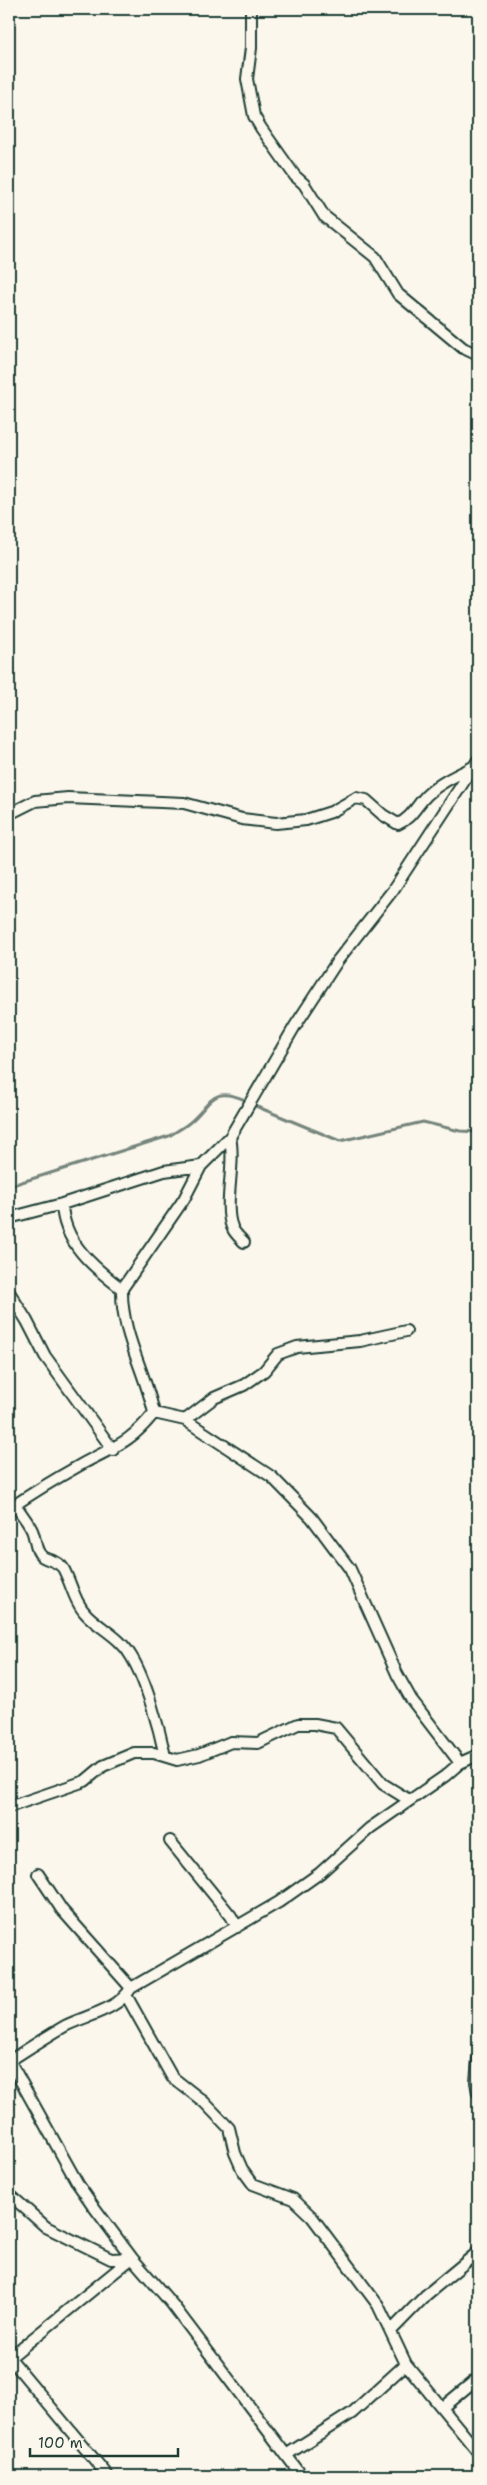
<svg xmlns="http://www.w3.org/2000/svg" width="487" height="2485" viewBox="0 0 487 2485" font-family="'Shantell Sans',sans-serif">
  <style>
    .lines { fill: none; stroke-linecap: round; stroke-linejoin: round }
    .stream { stroke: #74847b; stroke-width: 3 }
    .street-casing { stroke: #1f3d34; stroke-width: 14 }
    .street { stroke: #fbf7ec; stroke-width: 10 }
  </style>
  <rect width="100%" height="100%" fill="#fbf7ec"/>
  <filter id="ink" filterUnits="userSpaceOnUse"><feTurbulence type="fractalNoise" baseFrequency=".02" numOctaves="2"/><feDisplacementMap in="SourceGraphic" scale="10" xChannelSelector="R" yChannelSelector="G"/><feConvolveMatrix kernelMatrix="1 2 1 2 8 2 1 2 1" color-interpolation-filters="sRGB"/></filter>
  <g filter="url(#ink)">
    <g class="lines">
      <path class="stream" d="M253 1105 340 1141 423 1122 460 1131 478 1132
        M9 1186 169 1136C175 1132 183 1128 189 1123 212 1105 209 1085 245 1100"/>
      <defs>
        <path id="street" d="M251 9V48L247 79 254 116 261 128 295 176 304 184 324 216 375 257 398 294 463 348 478 355
          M9 814 35 801 68 798 184 803 242 819 276 823 306 820 331 812 356 798 366 800 383 815 398 824C413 817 417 804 428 794 441 782 457 775 473 767
          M230 1137C236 1165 223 1205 232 1227 234 1233 240 1238 244 1242
          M62 1204C63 1242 93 1267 122 1289
          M9 1218 62 1204 164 1171 201 1166
          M9 1292 27 1321 45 1356 113 1450
          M154 1413 185 1420 272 1477 312 1518 350 1569 397 1674 411 1699 460 1763
          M185 1420 214 1398 244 1385 264 1371 278 1354 297 1347 360 1341 406 1331
          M15 1504C20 1513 31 1525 33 1533 36 1542 35 1551 43 1557 50 1561 58 1561 63 1568 71 1582 74 1602 87 1615 101 1629 121 1638 131 1656 146 1680 159 1728 165 1756
          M9 1509C32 1493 57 1478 82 1464 115 1446 129 1444 154 1413 145 1371 121 1333 122 1289L184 1199 201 1166 230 1137 295 1026 338 960 393 890 478 760
          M9 1807 85 1781 103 1766 134 1753H154L177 1760 199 1755 231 1742 258 1743 298 1724H315L336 1728 383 1784 409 1800
          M170 1841 231 1916 237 1927
          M38 1874 62 1910 131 1988
          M126 1995 172 2077 204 2102 229 2128 235 2153 242 2169 253 2184 293 2199 312 2217 378 2305 406 2364 478 2452
          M478 2059 476 2082 478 2093
          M9 2060 78 2184 94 2207 132 2258 172 2304 302 2476
          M9 2061C28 2049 46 2037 65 2026 87 2015 118 2010 131 1988L279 1902 320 1873 370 1828 445 1776 460 1763 478 1755
          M9 2194 46 2227 111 2259 132 2258
          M391 2331 426 2295 478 2252
          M9 2357 108 2476
          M9 2358 132 2258
          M443 2407 478 2378
          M286 2455 352 2413 406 2364"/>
      </defs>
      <use href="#street" class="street-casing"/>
      <use href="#street" class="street"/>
    </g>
  </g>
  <rect width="487" height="2485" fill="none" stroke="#fbf7ec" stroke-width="30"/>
  <rect x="15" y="15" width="457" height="2455" fill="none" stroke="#1f3d34" stroke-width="2" filter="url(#ink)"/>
  <path d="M30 2448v8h148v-8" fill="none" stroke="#1f3d34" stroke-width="2.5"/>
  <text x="38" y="2448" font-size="15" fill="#1f3d34" stroke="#fbf7ec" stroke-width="4" paint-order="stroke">100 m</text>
</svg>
